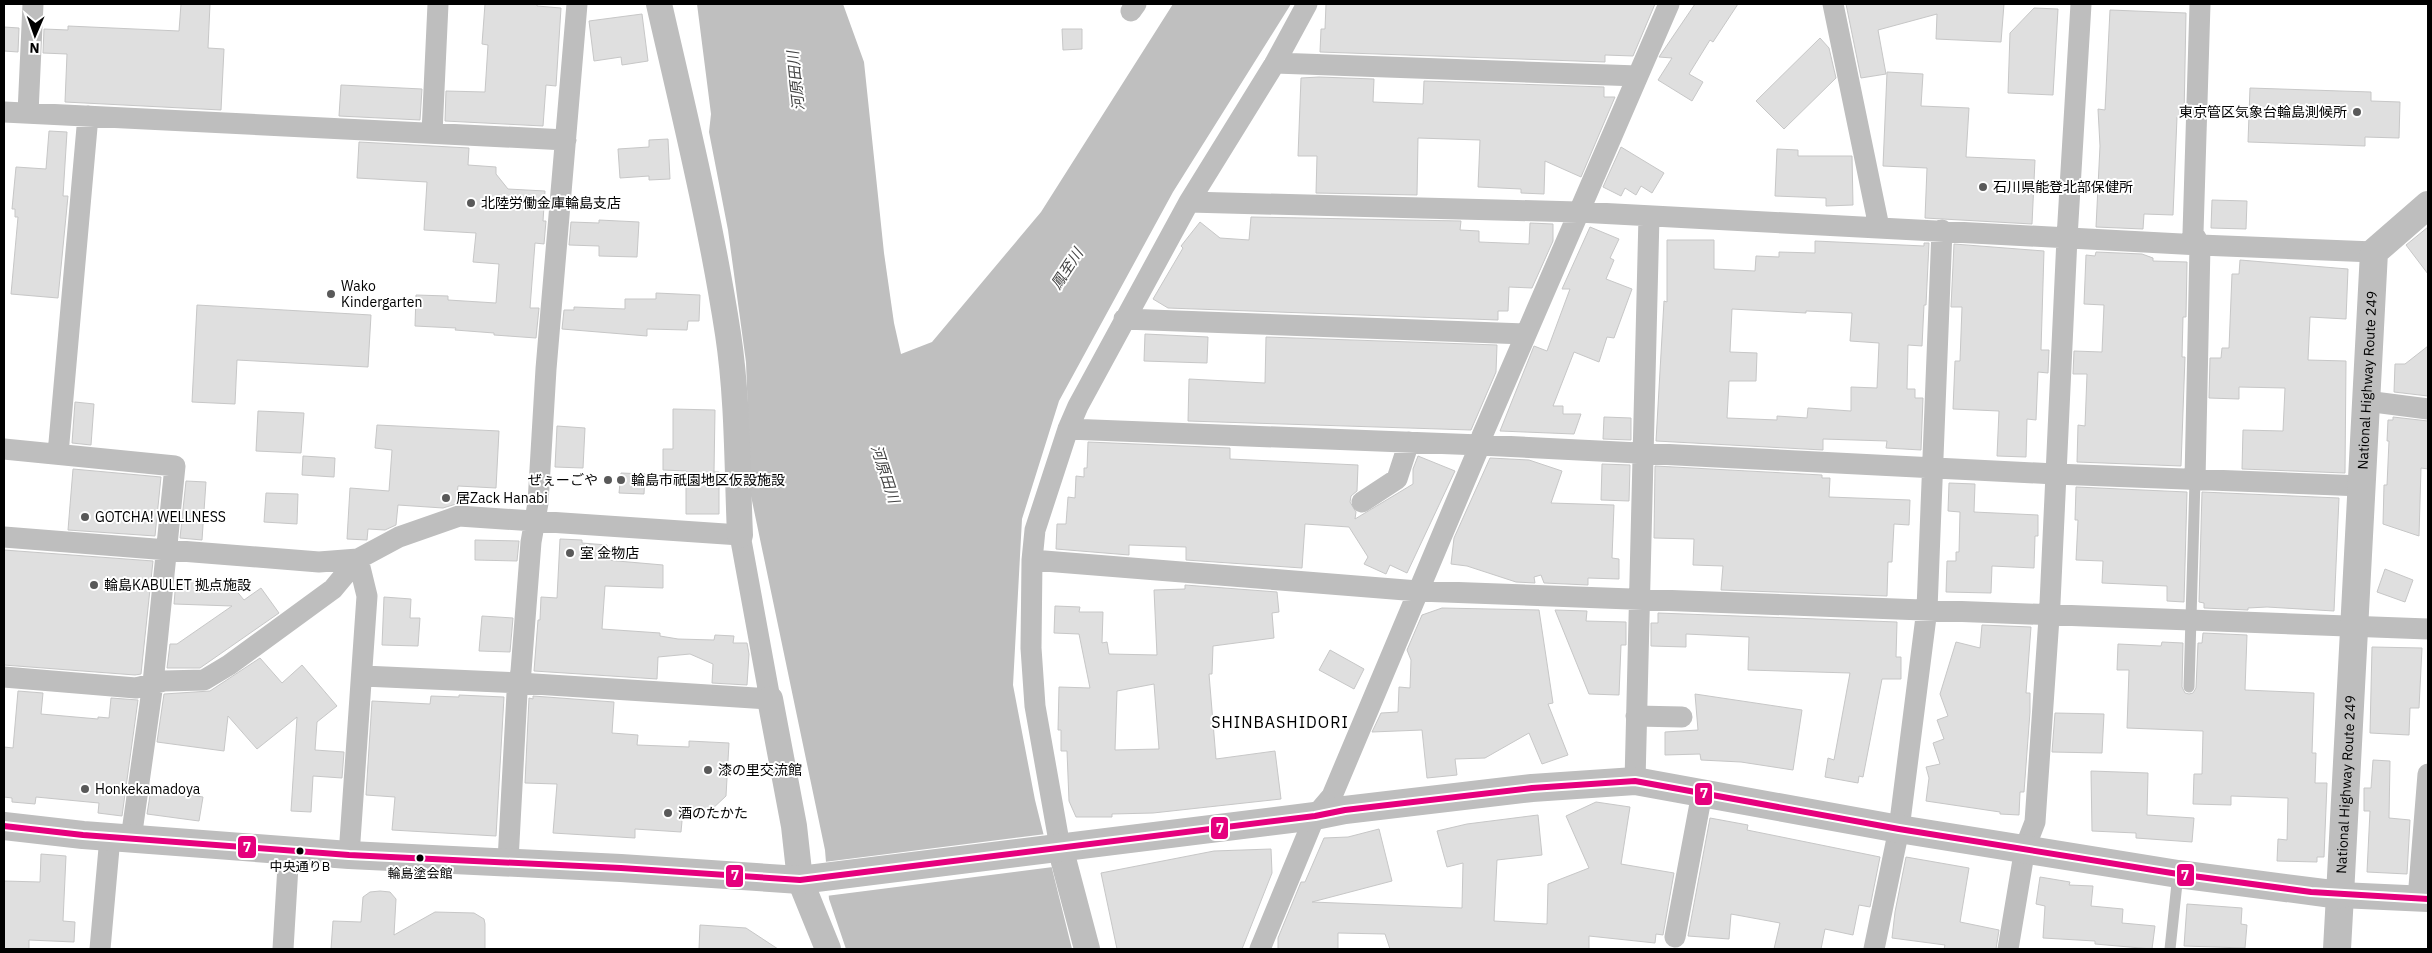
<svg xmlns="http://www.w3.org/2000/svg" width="2432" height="953" viewBox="0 0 2432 953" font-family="'IBM Plex Sans','Noto Sans JP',sans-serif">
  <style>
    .water { fill: #bfbfbf }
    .pier { fill: #fff }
    .building { fill: #dfdfdf; stroke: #c7c7c7; fill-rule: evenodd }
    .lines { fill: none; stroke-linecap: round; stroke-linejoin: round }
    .service { stroke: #bebebe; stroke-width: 11 }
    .minor { stroke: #bebebe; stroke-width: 21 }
    .tertiary { stroke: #bebebe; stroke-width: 26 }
    .primary { stroke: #bebebe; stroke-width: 28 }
    .trunk { stroke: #bebebe; stroke-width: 28 }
    .bus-1-casing { stroke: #fff; stroke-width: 10 }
    .bus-1 { stroke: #e5007d; stroke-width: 6 }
    .poi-dot { fill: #595959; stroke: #fff; stroke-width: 2 }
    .bus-dot { fill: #000; stroke: #fff; stroke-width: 2 }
    .labels { text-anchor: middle; stroke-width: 4; stroke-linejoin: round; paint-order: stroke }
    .bus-label { font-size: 13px; fill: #000; stroke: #fff }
    .poi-label { font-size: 14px; fill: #000; stroke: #fff; text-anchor: start }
    .street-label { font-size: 14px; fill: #000; stroke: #fff }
    .water-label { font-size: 15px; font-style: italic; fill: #444; stroke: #fff }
    .quarter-label { font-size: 16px; letter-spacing: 1px; fill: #000; stroke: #fff }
    .line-badge { stroke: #fff; stroke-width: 2 }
    .badge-label { font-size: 14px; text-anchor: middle; font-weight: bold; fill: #fff }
  </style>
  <rect width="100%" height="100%" fill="#fff"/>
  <path class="water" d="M697 4H843L864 62 884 253 894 323 901 354 932 342 1041 212 1173 4H1291L1173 192 1059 401 1022 519 1013 685 1035 800 1072 949H846L829 899 825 850 751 496 746 362 728 230 709 132 711 114Z"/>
  <path class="pier" d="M1046 834 1053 867 826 896 824 862Z"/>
  <path class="building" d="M181 4H210L208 48 224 49 221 110 65 102 67 54 43 53 44 29 68 30V26L179 31Z
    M485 4H537V6L561 8 556 86 546 85 543 126 445 121 446 91 485 92 488 45 482 44Z
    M1326 4H1655L1633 56 1605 55V62L1320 52 1321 29H1325Z
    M1695 4H1738L1713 42 1710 40 1689 74 1703 82 1692 101 1658 80 1672 58 1659 57Z
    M1846 4H2004L2001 42 1936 39 1937 14 1878 30 1886 74 1861 78Z
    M2034 8 2058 9 2053 95 2008 93 2010 33Z
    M2110 10 2186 13 2184 117H2177L2173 215 2144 214 2143 229 2096 227 2100 146 2098 109 2105 110Z
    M642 14 648 61 622 65 621 57 594 61 589 21Z
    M4 27 19 28 18 52 4 51Z
    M1062 29H1082V49L1063 50Z
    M1820 38 1829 48 1836 78 1784 129 1756 101Z
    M1887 72 1923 74 1921 106 1969 108 1966 157 2035 160 2032 224 1925 218 1927 168 1883 166Z
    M1319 77 1374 79 1373 102 1423 104 1424 81 1604 87V97H1615L1581 177 1545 161 1544 194 1521 193V189L1478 187 1480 140 1418 138 1417 195 1316 193 1317 156H1298L1301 78Z
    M341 85 422 89 420 120 339 116Z
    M2250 88 2371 92V101L2400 102 2399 138 2365 137V146L2248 142Z
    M49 131 67 132 63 196H68L58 298 11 294 18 217H15V209H12L16 167 46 169Z
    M668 139 670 179 649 180V176L620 178 618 149 649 147V140Z
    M359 142 469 148 468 165 496 167V174L508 189 545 191 543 221H546L544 244 535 243 530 308H539L536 338 494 335V333L455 330 456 328 415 326 416 295 448 296V300L496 303 499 264 473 262 476 233 424 230 427 182 357 178Z
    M1621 147 1664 173 1652 193 1641 186 1636 195 1625 188 1621 196 1603 187Z
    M1777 149 1798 150V156H1852L1853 205 1826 206V198L1775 196Z
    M2212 200 2247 201 2246 229 2211 228Z
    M1251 217 1461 221 1460 230 1479 231V242L1529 244 1530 223 1553 224V241L1532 288 1509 287 1508 311H1498V320L1168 308 1153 299 1183 248 1181 246 1200 222 1220 238 1249 240Z
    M599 220 639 222 637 257 599 256V246L569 245 571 222 599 223Z
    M1590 227 1619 239 1610 258 1614 260 1606 279 1632 289 1614 338 1607 337 1599 362 1574 352 1553 406H1563V414H1581L1574 434 1500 431 1534 346 1547 351 1570 289H1562Z
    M2428 227V274L2406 245Z
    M1667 240H1714V269L1755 271 1756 256 1779 257V252L1815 253V241L1924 246V243H1929L1926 305H1924L1922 346 1908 345 1907 389H1915V398H1923L1921 450 1886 448 1887 441 1823 439V450L1656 441 1664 301 1667 302ZM1732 309 1806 313V311L1852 313 1850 341 1879 343 1877 388 1851 387V411L1808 408 1807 418 1777 416V420L1727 418 1729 381H1756L1757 353 1730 352Z
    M1954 244 2044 251 2041 350H2049L2048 373 2038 372 2036 420 2027 419 2026 457 1997 456 1999 411 1953 409 1955 361H1960L1962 307H1951Z
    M2096 252 2142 254 2153 258V261L2187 262 2186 317H2183L2182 357H2185L2181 466 2077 462 2078 425 2085 426 2087 374H2073L2074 351 2102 352 2104 305 2084 304 2086 255 2095 256Z
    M2240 260 2348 269 2346 319 2310 317 2308 360 2346 361 2345 473 2242 469 2243 430 2283 431 2285 388 2239 387V399L2209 398 2210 358H2221L2222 348H2229L2232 274H2239Z
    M656 293 700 295 699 321H688L687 330 647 329V336L562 329 564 310H574V307L625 309V299H656Z
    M197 305 371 315 368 367 237 360 235 404 192 402Z
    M1145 334 1208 337 1207 363 1144 361Z
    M1266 337 1497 345 1496 372 1471 430 1188 421 1189 379 1265 383Z
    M2428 346V396L2394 392 2395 364H2405Z
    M75 402 94 404 91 445 72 443Z
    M673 409 715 410 714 472H719V514H686V471L663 470V449H673Z
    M258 411 304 413 301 453 256 451Z
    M1604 417 1631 418V440L1603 439Z
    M2393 417 2428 421V469L2421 468 2419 536 2383 524 2384 485H2387L2389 441H2387L2388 420H2393Z
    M377 425 499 431 496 488 458 486 456 504 443 508 398 505 396 525 385 530 368 529 367 540 347 539 350 488 389 491 392 450 375 448Z
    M557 426 585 428 583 468 555 467Z
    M1088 442 1230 448V459L1358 465 1357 491 1351 496 1350 502 1356 512 1355 519 1413 484V469L1418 456 1455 471 1407 573 1390 565 1386 574 1364 564 1368 557 1349 527 1305 524 1302 568 1186 560V547L1129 545V555L1056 549 1057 524H1066L1068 497 1075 498 1076 476 1084 477V468H1087Z
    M303 456 335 458 334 477 302 475Z
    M1490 458 1529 460 1562 471 1551 503 1614 505 1612 558 1619 559V579L1588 578V585L1544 583 1541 575 1534 577 1535 583 1516 582 1467 566 1451 564 1454 538Z
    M1602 464 1630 465 1629 501 1601 500Z
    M1655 466 1822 475V478H1830L1829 497 1910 500 1909 525 1894 524 1892 562H1888L1887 596 1721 590 1723 566 1693 565 1694 539 1654 538Z
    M73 469 161 477 155 536 68 530Z
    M621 473 645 474 644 494 619 493Z
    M186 481 206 482 202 540 180 538Z
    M1949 483 1975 484 1974 512 2038 515V536H2035L2034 568 1992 566 1991 593 1946 592 1947 561H1956V552H1959L1960 512 1948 511Z
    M2076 487 2187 492 2184 602 2167 601V586L2102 583 2103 561 2076 560 2078 520H2075Z
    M2202 492 2339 498 2334 611 2267 607 2248 608V610L2204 608V603L2199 602Z
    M266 493 298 494 297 524 264 522Z
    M560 539 582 540V543L607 545 606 560 663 565V588L605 586 602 629 660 633V636L678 639 714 640 715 635 734 636 733 643H747L749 654 747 685 712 683 713 664 690 654 658 657 657 679 534 671 538 620H540L541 597 557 598Z
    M475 540 519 541 517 561 475 560Z
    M4 550 153 561 141 674 135 675 4 665Z
    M2385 569 2413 580 2405 602 2377 592Z
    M176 580 229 582 244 600 261 588 279 613 200 668H167L170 644H177L232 606 174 604Z
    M1185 585 1277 592 1279 612 1272 613 1274 638 1213 646 1212 674H1209L1216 759 1275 751 1281 799 1153 813 1112 814V817H1076L1069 801 1067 751H1061V730H1058L1059 687 1090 688 1079 634 1054 633 1055 606 1080 607 1079 612H1103L1102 643 1107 642 1109 654 1157 655 1154 590 1185 589ZM1154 684 1159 749 1115 750 1117 691Z
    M384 597 411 599 410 618H420L418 646 382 645Z
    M1442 608 1539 610 1553 703 1548 704 1568 755 1542 764 1529 733 1485 758 1455 759 1457 775 1427 778 1422 730 1372 732 1381 713 1398 712 1399 687 1410 688 1411 660 1407 650 1422 615Z
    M1555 610 1587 611 1586 621 1626 622V645H1621L1619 695 1589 694Z
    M1658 613 1897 622 1896 657H1901V679H1882L1863 777 1859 776 1858 783 1825 777 1828 758 1834 760 1850 673 1748 670 1749 637 1686 634V647L1651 646V623H1658Z
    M482 616 513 618 510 652 479 651Z
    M1982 625 2031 627 2026 693H2030V712L2024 792H2020L2019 815 2000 814V812L1926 801 1929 778 1926 767 1940 764 1933 743 1944 739 1937 720 1948 716 1940 694 1956 642 1980 648Z
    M2203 633 2247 635 2245 690 2314 693 2312 753H2316L2315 783H2327L2324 857H2317V862L2277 861 2278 839 2287 840 2288 798 2231 796V805L2193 804 2194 774H2202L2203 731 2127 728 2129 670H2117L2118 644 2161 646 2162 642 2183 643 2182 687 2185 693 2189 694 2193 693 2196 688 2198 643H2202Z
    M2372 647 2422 648 2419 708H2410L2409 735 2370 733Z
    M1330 650 1364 669 1354 689 1319 670Z
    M260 658 282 683 302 665 337 706 317 722 315 750 344 752 342 778 313 776 311 812 291 811 297 717 257 749 228 716 224 751 157 742 164 694 210 691Z
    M18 691 43 693 41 714 98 719V717L109 718 111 698 138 700 122 816 98 813 99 803 36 797 35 804 12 802V798L4 797V747L13 748Z
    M1695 694 1802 710 1793 770 1741 762 1701 760 1700 754 1665 755V732L1698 730Z
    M459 695 504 697 496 836 392 830 395 797 366 795 372 701 430 704 431 696 459 697Z
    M533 696 614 702 612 733 638 735 637 745 689 747V741L729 743 726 796 710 811 683 810 681 832 635 829V838L553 833 557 784 525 783 529 698 533 699Z
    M2055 713 2104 714 2102 753 2052 752Z
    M2373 760 2390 761 2389 818 2410 820 2407 874 2367 872 2370 811H2364V788H2371Z
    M2091 771 2148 773 2147 815 2194 818 2192 842 2136 838V833L2092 831Z
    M151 789 203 797 199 821 147 814Z
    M1596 802 1630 807 1621 864 1674 873 1663 935 1656 934 1655 943 1589 936V949H1390L1385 934 1338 933V949H1278V938L1301 882H1305L1324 838 1348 837 1379 829 1392 881 1312 902 1462 908 1463 863 1447 867 1437 831 1467 824 1538 815 1542 855 1497 860 1494 921 1547 924 1548 884 1589 868 1566 816Z
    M1710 818 1748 825 1747 830 1880 857 1870 907 1859 905 1853 935 1825 929 1821 949H1774L1780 923 1731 914 1729 939 1688 936Z
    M1271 849 1272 873 1242 949H1117L1101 873 1214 851Z
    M41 854 66 856 63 921 75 922 74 942 29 940V949H4V881L40 882Z
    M1906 857 1969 868 1960 922 1999 930 1996 949H1944L1945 945 1892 938 1895 912Z
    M2040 877 2070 882 2069 885 2093 886 2091 906 2123 909 2122 923 2155 926 2152 949 2095 944V941L2043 938 2045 906 2036 904Z
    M380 891 390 892 396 899 394 935 435 912 474 913 484 919 485 924V949H331L333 921 361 922 363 897 370 892Z
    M2187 904 2242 908 2241 924 2247 925 2245 948 2184 946Z
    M700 925 746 928 778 949H699Z"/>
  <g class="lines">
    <path class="service" d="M2189 687 2195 480
      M2170 949 2178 874"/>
    <path class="minor" d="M1833 4 1879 227
      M1131 11 1136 4
      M1275 63 1638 76
      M4 112 566 140
      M28 113 33 4
      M432 133 438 4
      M1189 202 1578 212 2200 245 2374 252
      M1124 319 1525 334
      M2366 401 2428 409
      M1068 429 1480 445 2055 474 2362 486
      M4 449 175 466 153 683 131 839
      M58 454 88 116
      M2195 480 2200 245 2193 233 2200 4
      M1362 502 1397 479 1409 442
      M4 537 319 562 358 559
      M1032 560 1418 591 2428 629
      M4 677 136 688 164 681 204 680 229 665 333 589 358 559 399 537 459 516 740 535 770 699 519 683 363 676
      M1636 716 1682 717
      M1635 781 1649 216
      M1060 847 1035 706 1031 648 1032 560 1035 530 1068 429 1078 406 1189 202 1275 63 1307 4
      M349 855 367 596 358 559
      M508 861 517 693 521 671 531 542 538 503 546 369 577 4
      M2418 899 2428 774
      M1675 937 1702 793
      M100 949 110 837
      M283 949 289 849
      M1260 949 1315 816 1332 796 1480 445 1482 436 1669 4
      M1874 949 1899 829 1927 609 1942 230
      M2008 949 2025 848 2035 822 2050 603 2067 238 2081 4"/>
    <path class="tertiary" d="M659 4C684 113 711 223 728 334 738 400 737 468 740 535
      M770 699 794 826 800 880 828 949
      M1060 847 1087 949
      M2340 895 2428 899"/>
    <path class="primary" d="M2337 949 2340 895"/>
    <path class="trunk" id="s1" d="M4 826 83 835 349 855 621 868 800 880 1315 816 1345 810 1532 788 1635 781 1899 829 2178 874 2340 895 2374 252 2428 205"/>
    <defs>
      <path id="bus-1" d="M4 826 83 835 349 855 621 868 800 880 1315 816 1345 810 1532 788 1635 781 1899 829 2178 874 2311 892 2428 899"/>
    </defs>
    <use href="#bus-1" class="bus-1-casing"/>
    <use href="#bus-1" class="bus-1"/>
  </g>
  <g class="poi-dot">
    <circle cx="2357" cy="112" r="5"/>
    <circle cx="1983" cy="187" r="5"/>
    <circle cx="471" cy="203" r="5"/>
    <circle cx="331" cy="294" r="5"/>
    <circle cx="608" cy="480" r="5"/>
    <circle cx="621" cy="480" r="5"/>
    <circle cx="446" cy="498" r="5"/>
    <circle cx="85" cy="517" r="5"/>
    <circle cx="570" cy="553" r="5"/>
    <circle cx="94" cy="585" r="5"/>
    <circle cx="708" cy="770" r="5"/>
    <circle cx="85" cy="789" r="5"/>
    <circle cx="668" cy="813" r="5"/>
  </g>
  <g class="bus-dot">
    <circle cx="300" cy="851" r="4.5"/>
    <circle cx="420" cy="858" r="4.5"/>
  </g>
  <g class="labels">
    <g class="bus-label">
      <text x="300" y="871">中央通りB</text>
      <text x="420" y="878">輪島塗会館</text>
    </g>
    <g class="poi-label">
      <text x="2347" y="117" text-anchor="end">東京管区気象台輪島測候所</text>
      <text x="1993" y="192">石川県能登北部保健所</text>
      <text x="481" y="208">北陸労働金庫輪島支店</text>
      <text x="341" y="291">Wako<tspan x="341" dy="16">Kindergarten</tspan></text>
      <text x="598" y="485" text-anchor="end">ぜぇーごや</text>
      <text x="631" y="485">輪島市祇園地区仮設施設</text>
      <text x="456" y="503">居Zack Hanabi</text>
      <text x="95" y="522">GOTCHA! WELLNESS</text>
      <text x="580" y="558">室 金物店</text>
      <text x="104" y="590">輪島KABULET 拠点施設</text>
      <text x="718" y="775">漆の里交流館</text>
      <text x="95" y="794">Honkekamadoya</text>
      <text x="678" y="818">酒のたかた</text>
    </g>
    <g class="street-label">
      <text dy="5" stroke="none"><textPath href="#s1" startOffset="2869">National Highway Route 249</textPath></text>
      <text dy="5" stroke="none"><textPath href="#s1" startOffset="2464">National Highway Route 249</textPath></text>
    </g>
    <g class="water-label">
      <text transform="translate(796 81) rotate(-96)" y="5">河原田川</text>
      <text transform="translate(1067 269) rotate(-57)" y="5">鳳至川</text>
      <text transform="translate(885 474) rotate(72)" y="5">河原田川</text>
    </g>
    <g class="quarter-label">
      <text x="1280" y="728">SHINBASHIDORI</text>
    </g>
  </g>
  <g class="line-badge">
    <rect x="1694" y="782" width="19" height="24" rx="5" fill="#e5007d"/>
    <rect x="1210" y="816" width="19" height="24" rx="5" fill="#e5007d"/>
    <rect x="237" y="835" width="20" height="24" rx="5" fill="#e5007d"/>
    <rect x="2176" y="863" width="19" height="24" rx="5" fill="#e5007d"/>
    <rect x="725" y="864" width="19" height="24" rx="5" fill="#e5007d"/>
  </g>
  <g class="badge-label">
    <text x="1704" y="798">7</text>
    <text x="1220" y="833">7</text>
    <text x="247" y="852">7</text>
    <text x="2185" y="880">7</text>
    <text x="735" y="880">7</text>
  </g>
  <rect width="2432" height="953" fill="none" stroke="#000000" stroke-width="10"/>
  <g transform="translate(35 35) rotate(182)" stroke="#ffffff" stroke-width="4" paint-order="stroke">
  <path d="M0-4L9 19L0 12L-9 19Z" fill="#000000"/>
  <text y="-8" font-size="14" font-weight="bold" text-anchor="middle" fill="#000000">N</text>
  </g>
</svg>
